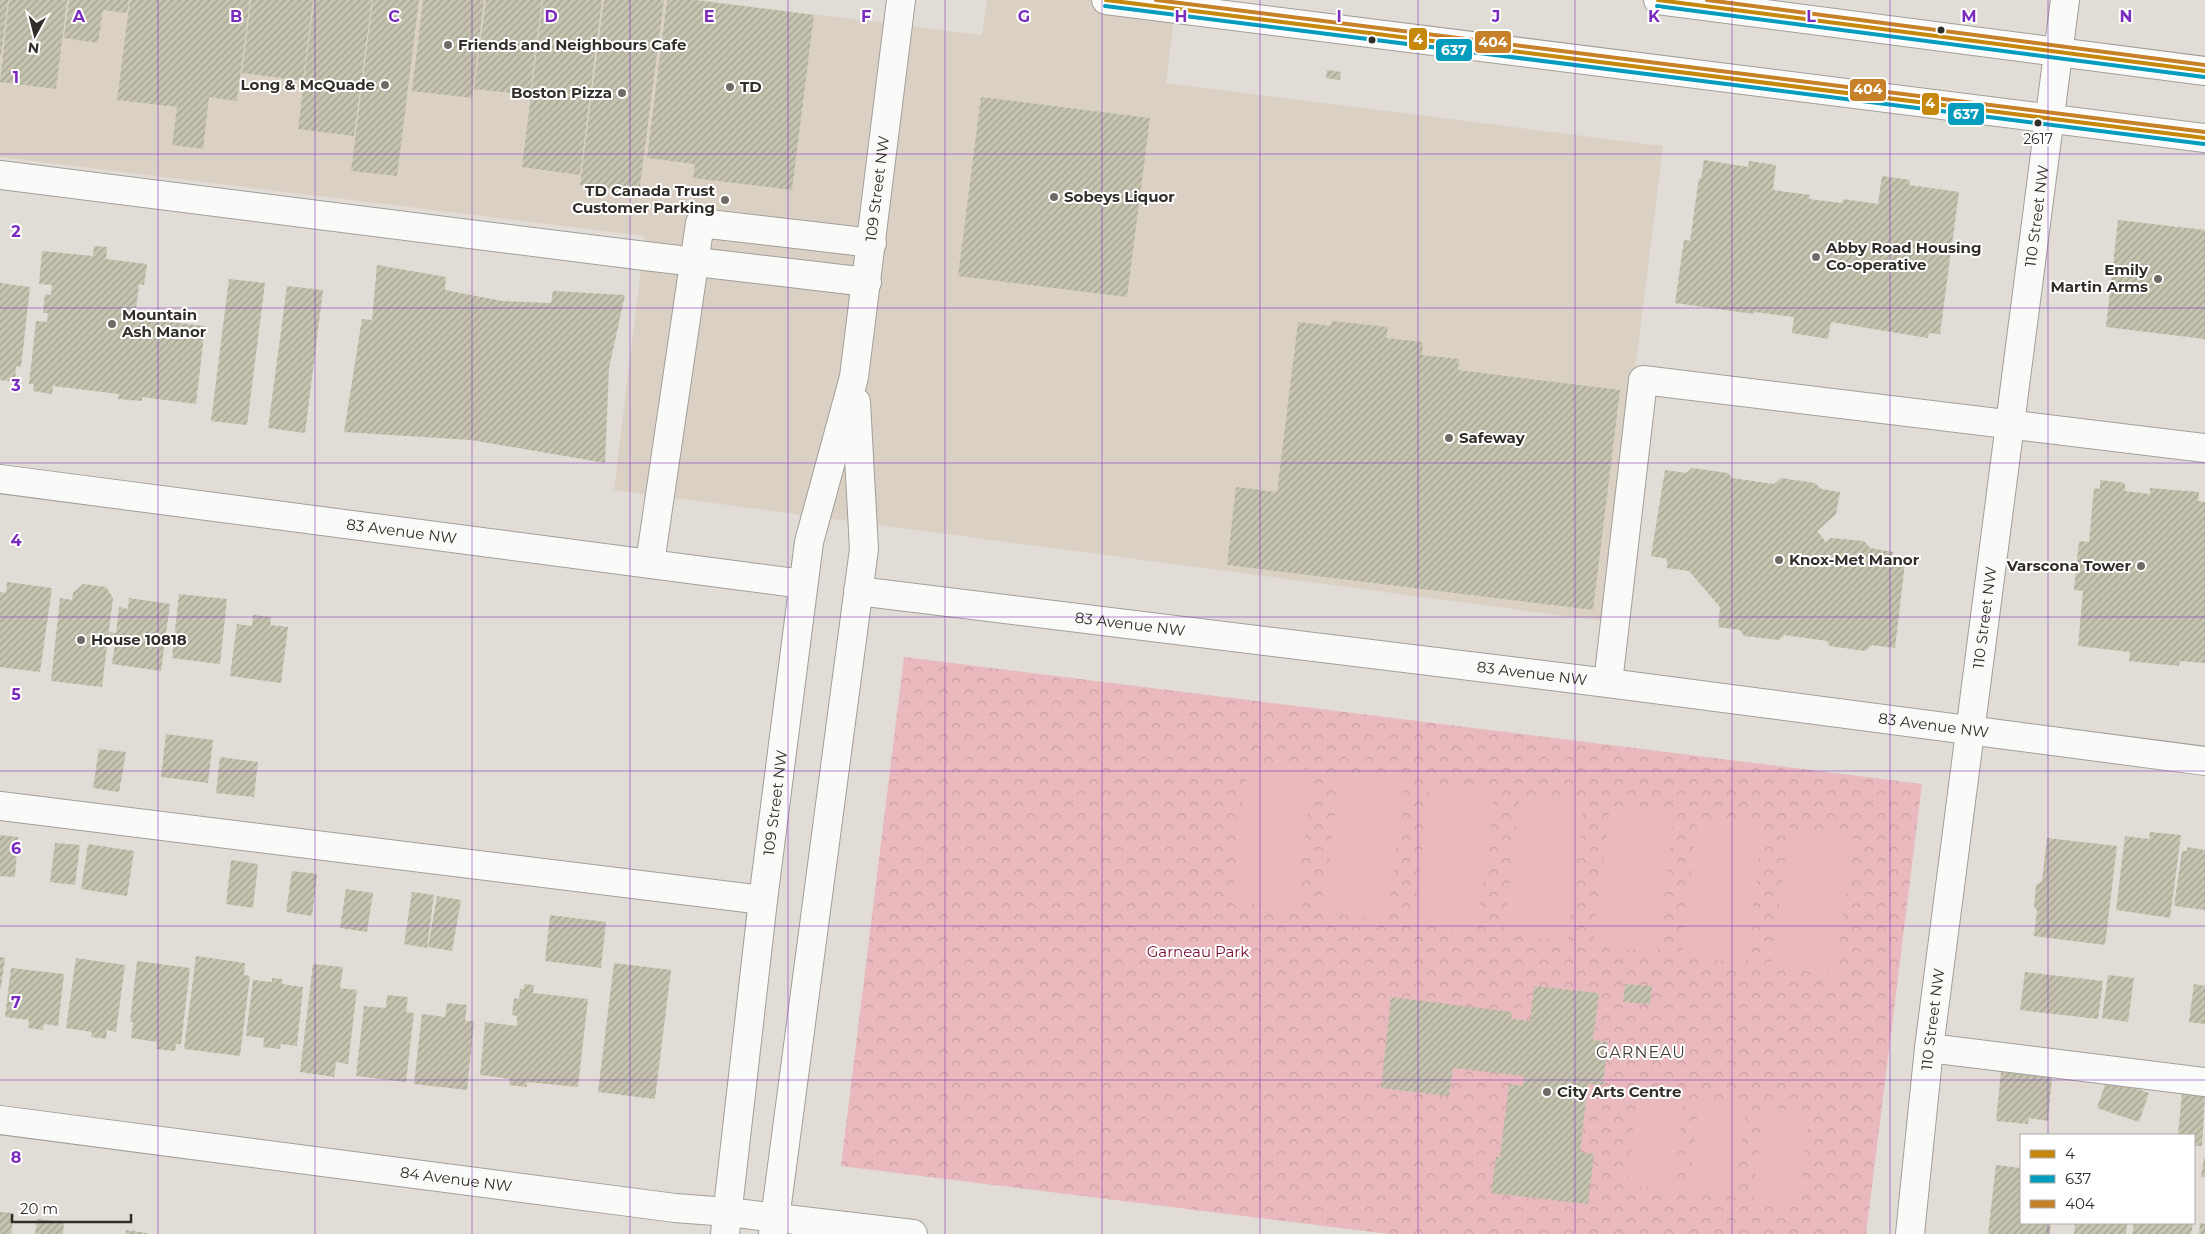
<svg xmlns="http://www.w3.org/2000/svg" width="2205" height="1234" viewBox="0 0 2205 1234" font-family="Montserrat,sans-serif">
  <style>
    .built { fill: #dad1c4 }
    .park { fill: url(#park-crowns) }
    .garden { fill: #e9b9bd }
    .building { fill: url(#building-hatch) }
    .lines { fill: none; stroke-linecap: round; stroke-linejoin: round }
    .minor-casing { stroke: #a29e9a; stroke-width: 30 }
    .major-casing { stroke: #a29e9a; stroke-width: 30 }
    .minor { stroke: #fafaf9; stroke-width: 28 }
    .major { stroke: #fafaf9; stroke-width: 28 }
    .bus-1-casing { stroke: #fff; stroke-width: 8 }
    .bus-2-casing { stroke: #fff; stroke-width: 8 }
    .bus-3-casing { stroke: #fff; stroke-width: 8 }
    .bus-1 { stroke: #c6880a; stroke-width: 4 }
    .bus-2 { stroke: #059dbe; stroke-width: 4 }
    .bus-3 { stroke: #c68129; stroke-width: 4 }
    .grid { fill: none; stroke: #7b2cbf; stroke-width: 1; stroke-opacity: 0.55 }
    .bus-dot { fill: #312d29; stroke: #fff; stroke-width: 2 }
    .poi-dot { fill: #6f6a66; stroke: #fff; stroke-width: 2 }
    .labels { text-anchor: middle; stroke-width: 4; stroke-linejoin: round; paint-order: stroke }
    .bus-label { font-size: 14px; fill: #312d29; stroke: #fff }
    .poi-label { font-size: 15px; font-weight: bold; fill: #312d29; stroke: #fff; text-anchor: start }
    .street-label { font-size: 15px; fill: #312d29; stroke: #fff }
    .park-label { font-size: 15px; fill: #79082f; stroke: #fff }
    .neighbourhood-label { font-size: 16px; letter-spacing: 1px; fill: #474036; stroke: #fff }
    .grid-label { font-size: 16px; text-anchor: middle; font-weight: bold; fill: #7b2cbf; stroke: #fff; stroke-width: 4; stroke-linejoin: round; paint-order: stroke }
    .line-badge { stroke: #fff; stroke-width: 2 }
    .badge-label { font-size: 14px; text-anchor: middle; font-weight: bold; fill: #fff }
  </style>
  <defs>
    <pattern id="park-crowns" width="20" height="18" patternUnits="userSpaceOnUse" patternTransform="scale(1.25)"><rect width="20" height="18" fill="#e9b9bd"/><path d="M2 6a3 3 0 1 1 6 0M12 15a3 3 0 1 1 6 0" fill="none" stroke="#c89fa2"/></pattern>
    <pattern id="building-hatch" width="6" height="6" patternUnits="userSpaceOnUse" patternTransform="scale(1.25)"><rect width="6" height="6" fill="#c6c4b0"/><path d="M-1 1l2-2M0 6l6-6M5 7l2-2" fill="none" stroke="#a1a08f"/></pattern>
  </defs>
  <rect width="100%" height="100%" fill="#e1dcd6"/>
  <path class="built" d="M0 0H700L982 35 987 0H1176L1166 83 1663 146 1604 621 614 490 645 236 0 157Z"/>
  <path class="park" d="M904 657 1922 784 1866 1234H1389L841 1166Z"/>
  <path class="garden" d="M1248 762 1313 770 1296 909 1231 902Z
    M1340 773 1405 781 1387 920 1323 912Z
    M1430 784 1495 792 1477 932 1413 924Z
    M1520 795 1584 803 1567 942 1503 934Z
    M1610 806 1674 814 1657 953 1593 945Z
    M1698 817 1763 825 1746 964 1681 956Z
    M1789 828 1853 836 1836 975 1771 967Z
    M1637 1092 1684 1097 1674 1190 1627 1185Z
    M1699 1099 1746 1104 1736 1197 1689 1192Z
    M1763 1106 1810 1112 1799 1205 1753 1200Z"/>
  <path class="building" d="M0 0H8L1 55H0Z
    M9 0H67L56 89 0 82Z
    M69 0H129L127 13 103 10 98 43 64 38Z
    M130 0H250L237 101 209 97 203 149 172 145 177 107 117 100Z
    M251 0H313L303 81 242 73Z
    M314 0H372L354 136 298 129Z
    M373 0H419L397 176 351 171Z
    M423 0H484L472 98 412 91Z
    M486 0H542L530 95 474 89Z
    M543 0H602L580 175 522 167Z
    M604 0H664L639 193 580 185Z
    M667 0H694L814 15 792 190 693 178 695 164 647 158Z
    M1327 70 1341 72 1340 80 1326 78Z
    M981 97 1150 118 1127 297 958 276Z
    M1704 160 1748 167 1749 161 1776 165 1773 190 1810 195 1809 199 1842 203 1843 199 1878 204 1882 176 1910 180 1909 185 1959 192 1940 334 1929 333 1928 338 1831 322 1828 339 1792 333 1794 317 1754 312V314L1675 303 1684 240 1690 241 1699 178 1701 179Z
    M2118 220 2205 230V339L2106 327Z
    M94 246 107 247 106 259 147 264 144 285 139 284 135 318 205 326 196 404 142 397V401L118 399 119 394 53 386 52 394 33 391 34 384H29L36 321 47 322 48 313H43L45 294 51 295 52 285 39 284 42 251 93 256Z
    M377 265 446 277 445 290 502 301 551 303 553 291 625 295 609 368 605 463 471 440 344 432 362 319 372 320Z
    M229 279 265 283 247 425 211 421Z
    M0 283 30 287 21 367 16 366 15 382 0 380Z
    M287 286 323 290 305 433 268 428Z
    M1332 321 1388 327 1386 338 1423 342 1422 355 1459 359 1458 370 1620 390 1593 610 1227 565 1236 487 1277 492 1298 322 1331 326Z
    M1692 468 1728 473 1732 478 1774 484 1781 478 1815 483 1821 489 1840 492 1836 514 1817 531 1826 542 1831 538 1864 541 1870 548 1893 552 1891 561 1905 563 1895 648 1872 645 1865 651 1830 646 1827 641 1784 635 1779 640 1744 636 1740 630 1718 627 1720 607 1689 571 1667 568V559L1651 556 1665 470 1686 473Z
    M2100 480 2125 483V491L2150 494V488L2199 492 2198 501 2205 502V663L2180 661 2179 666 2129 661 2130 652 2078 646 2083 591 2074 590 2079 541 2089 542 2094 488 2100 489Z
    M7 582 52 588 40 672 0 667V592L6 593Z
    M83 584 106 587 113 598 102 687 51 681 60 598 72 600 73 593Z
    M179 594 227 599 220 664 172 658Z
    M129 598 170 604 161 671 112 664 115 643 109 642 110 632 116 633 119 607 128 609Z
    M253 615 271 617 270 625 288 627 281 683 230 676 237 624 252 626Z
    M166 734 213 740 208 783 161 777Z
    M99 749 126 752 119 792 93 788Z
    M220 757 258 762 254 797 216 793Z
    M2150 832 2181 835 2170 918 2116 910 2125 836 2149 839Z
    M0 835 18 837 15 877 0 876Z
    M2047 838 2117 846 2105 945 2034 936 2037 911 2034 906 2036 885 2042 881Z
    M55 843 80 845 75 885 50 882Z
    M88 844 134 851 127 896 81 889Z
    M2187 847 2205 850V910L2174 906 2182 851H2187Z
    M231 860 258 864 253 908 226 904Z
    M292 871 317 874 312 916 286 912Z
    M346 889 373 893 367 932 340 928Z
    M412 892 434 895 427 948 404 944Z
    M437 896 461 900 452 951 428 947Z
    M550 915 606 922 601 968 545 961Z
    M196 956 245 963 244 975 250 976 240 1056 184 1049Z
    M0 957 5 958 1 988H0Z
    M76 958 125 965 116 1032 107 1030 106 1039 91 1037 92 1032 66 1028Z
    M137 961 190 968 181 1044H176L175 1051 156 1049 157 1042 131 1038 133 1022H130Z
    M614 963 671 970 655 1099 598 1092Z
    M313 964 343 967 340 988 357 990 348 1064 336 1062 334 1077 300 1072Z
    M11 968 64 974 58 1026 44 1024 43 1030 28 1028 29 1020 5 1017Z
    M2025 972 2103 981 2098 1019 2020 1010Z
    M2108 975 2134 978 2128 1022 2102 1018Z
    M272 978 282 979V984L303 987 297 1046 281 1044 280 1049 263 1047 264 1038 246 1036 253 980 272 982Z
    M524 984 534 985 533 993 588 999 578 1087 527 1082V1087L509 1085 510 1079 480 1075 485 1022 517 1026V1016L512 1015 514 998 519 999 520 989H524Z
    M1625 984 1652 986 1650 1004 1623 1002Z
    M2194 984 2205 986V1024L2189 1022Z
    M1534 986 1599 993 1593 1040 1608 1042 1603 1085 1588 1084 1580 1152 1594 1154 1588 1204 1491 1193 1496 1157H1500L1509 1084 1523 1086 1524 1076 1453 1068 1449 1096 1381 1088 1391 997 1512 1012 1511 1019 1530 1021Z
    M387 995 408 997 406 1012 414 1013 406 1082 356 1076 364 1006 386 1008Z
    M447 1003 467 1005 465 1021H474L467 1090 414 1084 422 1014 445 1017Z
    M2001 1072 2052 1077 2048 1121 2029 1118 2028 1124 1996 1121Z
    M2107 1079 2149 1093 2139 1122 2097 1108Z
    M2182 1093 2205 1096 2202 1146H2194V1135H2178Z
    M2204 1158 2205 1159V1177H2201Z
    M1996 1165 2021 1168V1223H2051L2050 1234H1988Z
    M0 1212 14 1213 11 1234H0Z
    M37 1219 64 1222 63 1234H35Z
    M2075 1223H2127L2126 1234H2074Z
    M2134 1223H2193L2191 1234H2132Z
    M2200 1223 2205 1224V1234H2199Z
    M126 1230 147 1233V1234H126Z"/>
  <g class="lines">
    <defs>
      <g id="minor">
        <path d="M0 175 645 256 867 282"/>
        <path id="s1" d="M0 479 803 584"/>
        <path d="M650 563 700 223 872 243"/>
        <path id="s2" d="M858 591 1608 683 2205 761"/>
        <path d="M1608 683 1643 380 2205 448"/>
        <path d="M0 806 763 900"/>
        <path d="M1929 1048 2205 1082"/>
        <path id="s3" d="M0 1120 675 1208 728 1212 913 1234"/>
        <path id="s4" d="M1910 1234 1929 1048 2065 0"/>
      </g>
      <g id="major">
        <path d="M1106 0 2205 138"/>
        <path d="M1658 0 2205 71"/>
        <path id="s5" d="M725 1234 763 900 809 542 854 377 901 0"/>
        <path d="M773 1234 864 549 856 402"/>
      </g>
    </defs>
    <use href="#minor" class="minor-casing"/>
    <use href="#major" class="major-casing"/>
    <use href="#minor" class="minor"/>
    <use href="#major" class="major"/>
    <defs>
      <path id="bus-1" d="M1106 0 2205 138
        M1658 0 2205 71"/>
      <path id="bus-2" d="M1105 6 2204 144
        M1657 6 2204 77"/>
      <path id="bus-3" d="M1156 0 2205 132
        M1707 0 2205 65"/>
    </defs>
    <use href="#bus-1" class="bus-1-casing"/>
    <use href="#bus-2" class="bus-2-casing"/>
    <use href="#bus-3" class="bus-3-casing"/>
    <use href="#bus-1" class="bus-1"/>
    <use href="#bus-2" class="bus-2"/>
    <use href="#bus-3" class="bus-3"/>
  </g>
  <path class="grid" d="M158 0V1234M315 0V1234M472 0V1234M630 0V1234M788 0V1234M945 0V1234M1102 0V1234M1260 0V1234M1418 0V1234M1575 0V1234M1732 0V1234M1890 0V1234M2048 0V1135M0 154H2205M0 308H2205M0 463H2205M0 617H2205M0 771H2205M0 926H2205M0 1080H2205M2048 1223V1234"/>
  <g class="bus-dot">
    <circle cx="1941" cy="30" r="4.5"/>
    <circle cx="1372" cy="40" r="4.5"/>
    <circle cx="2038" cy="123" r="4.5"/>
  </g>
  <g class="poi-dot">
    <circle cx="448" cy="45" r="5"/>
    <circle cx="385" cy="85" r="5"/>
    <circle cx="730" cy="87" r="5"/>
    <circle cx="622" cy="93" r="5"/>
    <circle cx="1054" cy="197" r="5"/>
    <circle cx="725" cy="200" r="5"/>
    <circle cx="1816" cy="257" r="5"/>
    <circle cx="2158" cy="279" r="5"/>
    <circle cx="112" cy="324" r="5"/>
    <circle cx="1449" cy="438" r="5"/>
    <circle cx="1779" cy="560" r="5"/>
    <circle cx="2141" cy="566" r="5"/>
    <circle cx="81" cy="640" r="5"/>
    <circle cx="1547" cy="1092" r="5"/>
  </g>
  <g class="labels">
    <g class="bus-label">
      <text x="2038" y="144">2617</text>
    </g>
    <g class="poi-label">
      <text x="458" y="50">Friends and Neighbours Cafe</text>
      <text x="375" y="90" text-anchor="end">Long &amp; McQuade</text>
      <text x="740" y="92">TD</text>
      <text x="612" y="98" text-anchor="end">Boston Pizza</text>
      <text x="715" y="196" text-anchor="end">TD Canada Trust<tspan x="715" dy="17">Customer Parking</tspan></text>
      <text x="1064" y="202">Sobeys Liquor</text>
      <text x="1826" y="253">Abby Road Housing<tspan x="1826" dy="17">Co-operative</tspan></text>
      <text x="2148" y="275" text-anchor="end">Emily<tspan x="2148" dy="17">Martin Arms</tspan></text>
      <text x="122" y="320">Mountain<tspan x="122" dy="17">Ash Manor</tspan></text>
      <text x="1459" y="443">Safeway</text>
      <text x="1789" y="565">Knox-Met Manor</text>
      <text x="2131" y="571" text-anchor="end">Varscona Tower</text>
      <text x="91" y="645">House 10818</text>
      <text x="1557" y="1097">City Arts Centre</text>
    </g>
    <g class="street-label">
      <text dy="5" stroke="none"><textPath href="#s5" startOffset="1058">109 Street NW</textPath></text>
      <text dy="5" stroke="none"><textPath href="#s4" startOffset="1026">110 Street NW</textPath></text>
      <text dy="5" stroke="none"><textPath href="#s1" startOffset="405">83 Avenue NW</textPath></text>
      <text dy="5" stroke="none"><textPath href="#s4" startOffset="621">110 Street NW</textPath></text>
      <text dy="5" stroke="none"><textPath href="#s2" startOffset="274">83 Avenue NW</textPath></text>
      <text dy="5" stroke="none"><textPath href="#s2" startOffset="679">83 Avenue NW</textPath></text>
      <text dy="5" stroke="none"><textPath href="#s2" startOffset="1084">83 Avenue NW</textPath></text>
      <text dy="5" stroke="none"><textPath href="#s5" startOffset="434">109 Street NW</textPath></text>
      <text dy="5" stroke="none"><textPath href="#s4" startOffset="216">110 Street NW</textPath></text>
      <text dy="5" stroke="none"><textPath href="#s3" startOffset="460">84 Avenue NW</textPath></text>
    </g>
    <g class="park-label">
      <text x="1198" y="957">Garneau Park</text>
    </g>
    <g class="neighbourhood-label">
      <text x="1641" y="1058">GARNEAU</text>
    </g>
  </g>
  <g class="grid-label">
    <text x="79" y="22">A</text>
    <text x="236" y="22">B</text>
    <text x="394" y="22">C</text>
    <text x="551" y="22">D</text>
    <text x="709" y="22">E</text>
    <text x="866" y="22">F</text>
    <text x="1024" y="22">G</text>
    <text x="1181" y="22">H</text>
    <text x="1339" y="22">I</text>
    <text x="1496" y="22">J</text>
    <text x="1654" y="22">K</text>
    <text x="1811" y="22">L</text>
    <text x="1969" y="22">M</text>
    <text x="2126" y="22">N</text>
    <text x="16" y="83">1</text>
    <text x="16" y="237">2</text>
    <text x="16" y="391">3</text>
    <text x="16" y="546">4</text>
    <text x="16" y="700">5</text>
    <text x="16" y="854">6</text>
    <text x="16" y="1008">7</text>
    <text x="16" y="1163">8</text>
  </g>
  <g class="line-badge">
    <rect x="1408" y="27" width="20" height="24" rx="5" fill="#c6880a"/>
    <rect x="1474" y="30" width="38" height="24" rx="5" fill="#c68129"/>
    <rect x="1435" y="38" width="38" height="24" rx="5" fill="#059dbe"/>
    <rect x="1849" y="78" width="38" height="24" rx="5" fill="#c68129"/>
    <rect x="1921" y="92" width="19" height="24" rx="5" fill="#c6880a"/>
    <rect x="1947" y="102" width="38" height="24" rx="5" fill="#059dbe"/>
  </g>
  <g class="badge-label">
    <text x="1418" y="44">4</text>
    <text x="1493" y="47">404</text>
    <text x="1454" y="55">637</text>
    <text x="1868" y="94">404</text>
    <text x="1930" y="108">4</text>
    <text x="1966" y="119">637</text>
  </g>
  <rect x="2020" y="1134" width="175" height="90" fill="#ffffff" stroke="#adaba9"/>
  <rect x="2030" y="1150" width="25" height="8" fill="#c6880a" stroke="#adaba9"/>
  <text x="2065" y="1159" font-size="15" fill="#312d29">4</text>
  <rect x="2030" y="1175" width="25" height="8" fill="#059dbe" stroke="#adaba9"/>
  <text x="2065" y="1184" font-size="15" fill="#312d29">637</text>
  <rect x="2030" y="1200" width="25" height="8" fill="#c68129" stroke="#adaba9"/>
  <text x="2065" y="1209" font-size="15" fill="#312d29">404</text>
  <g transform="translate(35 35) rotate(187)" stroke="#ffffff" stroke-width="4" paint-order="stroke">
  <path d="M0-4L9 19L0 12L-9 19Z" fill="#312d29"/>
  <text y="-8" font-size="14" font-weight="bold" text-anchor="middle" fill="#312d29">N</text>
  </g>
  <path d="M12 1214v8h119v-8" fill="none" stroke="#312d29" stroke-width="2.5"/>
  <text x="20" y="1214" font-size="15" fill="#312d29" stroke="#ffffff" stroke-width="4" paint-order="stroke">20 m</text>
</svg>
